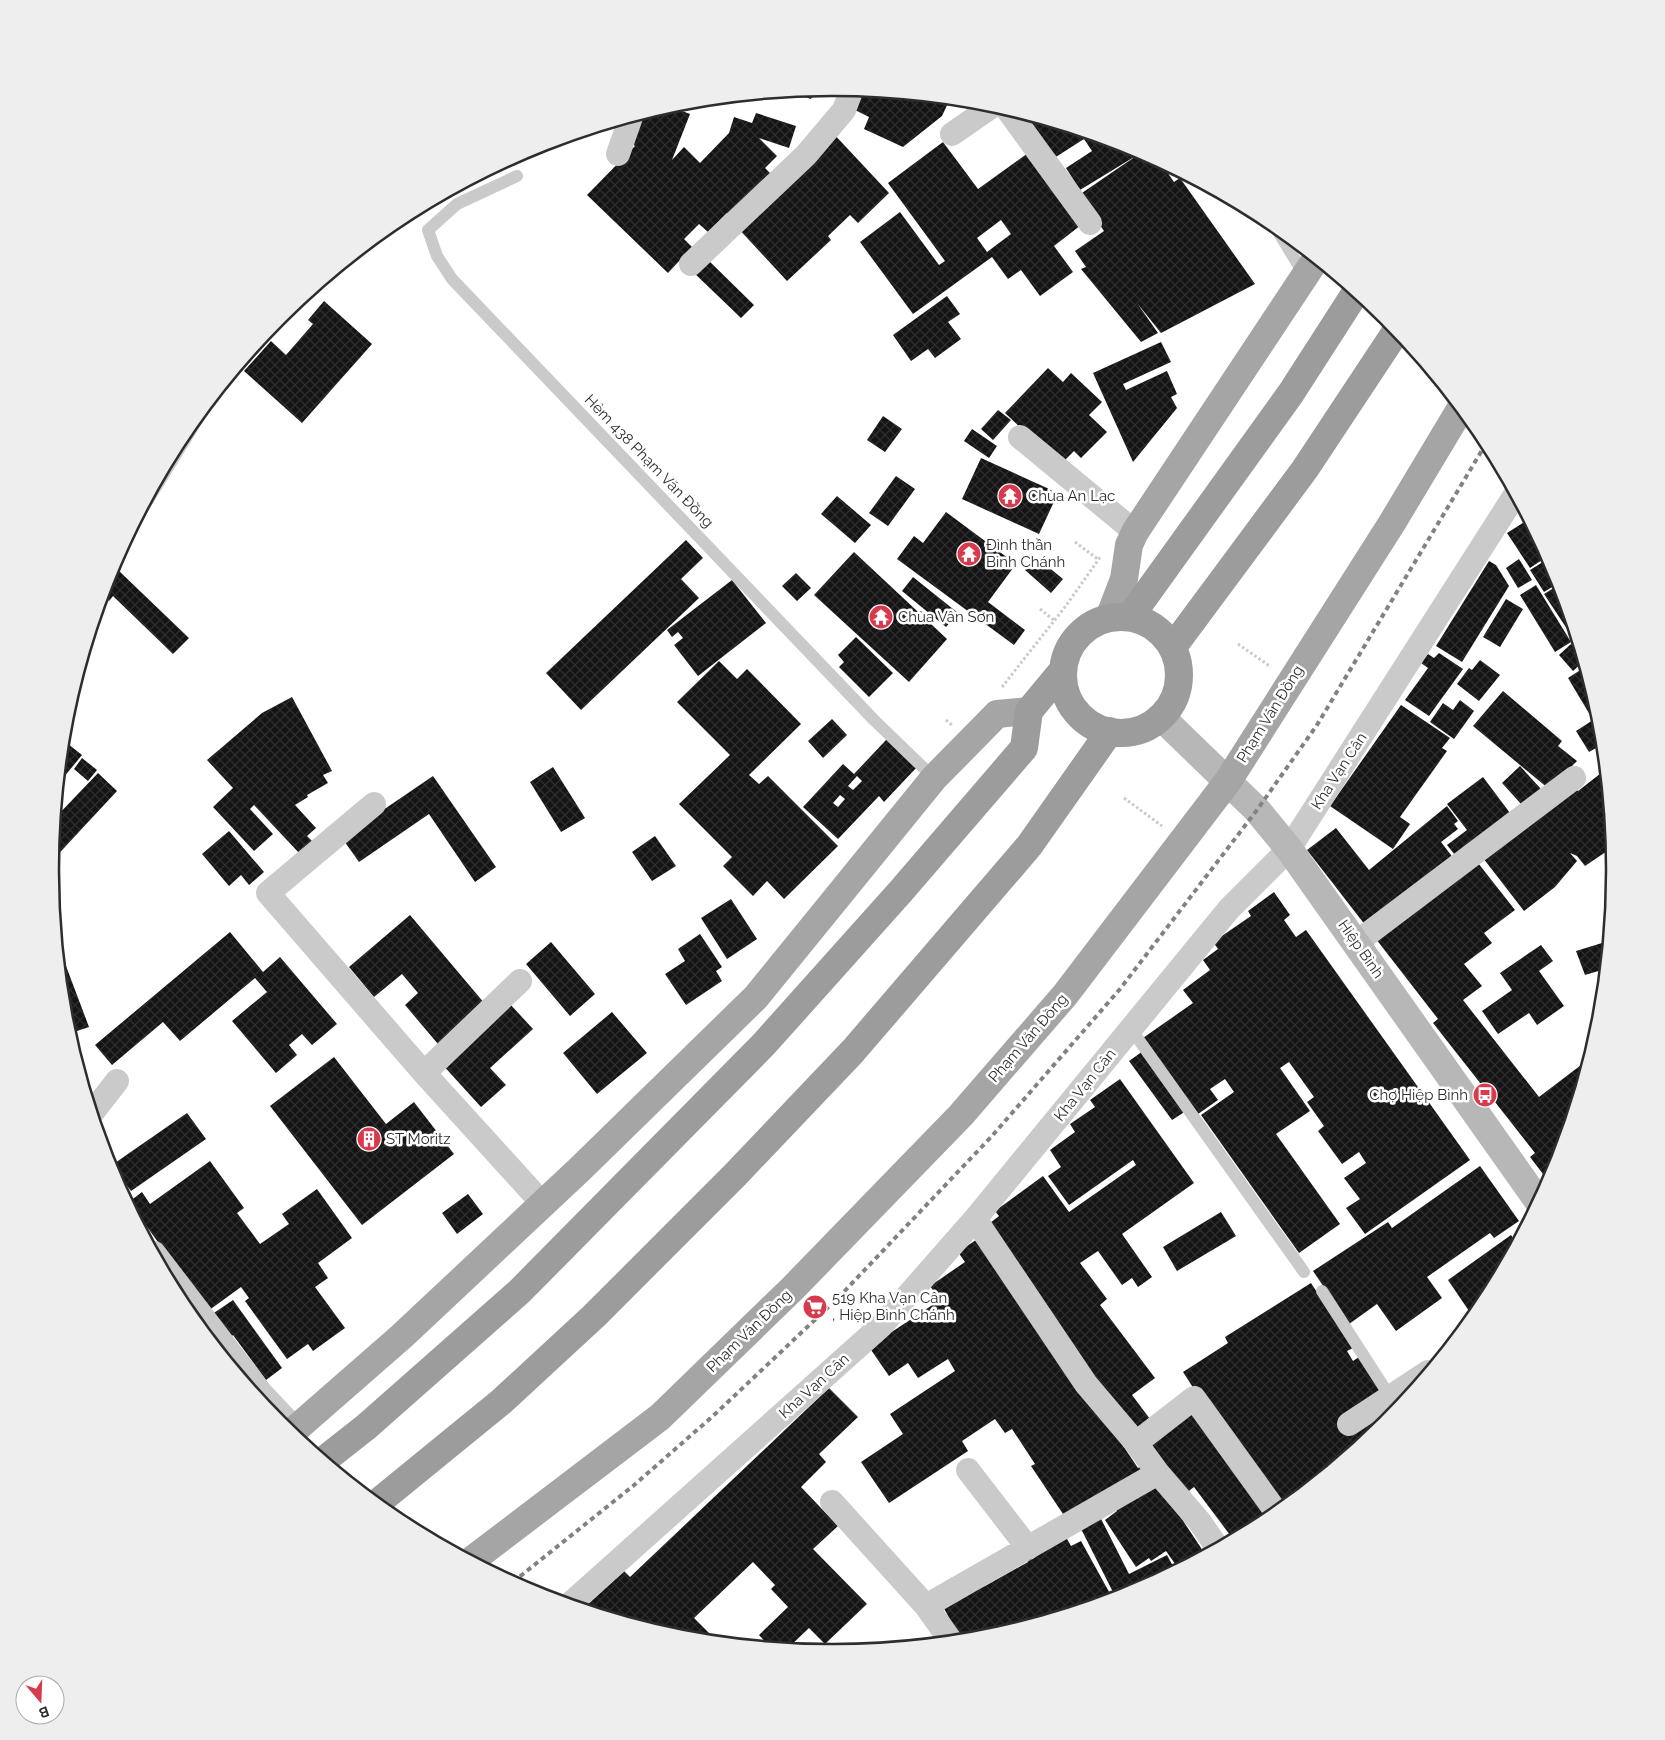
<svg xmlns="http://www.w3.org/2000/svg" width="1665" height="1740" viewBox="0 0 1665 1740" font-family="Raleway,sans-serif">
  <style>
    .building { fill: url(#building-cross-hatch); fill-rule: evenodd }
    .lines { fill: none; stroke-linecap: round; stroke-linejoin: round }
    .path { stroke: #cacaca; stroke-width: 3; stroke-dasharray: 2.5 2.5; stroke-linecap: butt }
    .service { stroke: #cacaca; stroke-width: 12 }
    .minor { stroke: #cacaca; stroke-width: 24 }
    .secondary { stroke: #b7b7b7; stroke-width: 28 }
    .primary { stroke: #a5a5a5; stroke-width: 28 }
    .trunk { stroke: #9c9c9c; stroke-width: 28 }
    .rail { stroke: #828282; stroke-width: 4; stroke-dasharray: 5 4; stroke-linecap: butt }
    .labels { text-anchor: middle; stroke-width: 5; stroke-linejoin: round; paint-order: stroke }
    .street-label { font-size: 15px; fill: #2d2d2d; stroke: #fff }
    .poi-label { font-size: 15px; fill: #2d2d2d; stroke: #fff; text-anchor: start }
    .rim { fill: none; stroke: #2d2d2d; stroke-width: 2.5 }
  </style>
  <defs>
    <pattern id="building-cross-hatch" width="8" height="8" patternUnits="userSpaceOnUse" patternTransform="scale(1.25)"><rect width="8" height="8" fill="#141414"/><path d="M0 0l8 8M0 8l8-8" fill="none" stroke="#2e2e2e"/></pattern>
  </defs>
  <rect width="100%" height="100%" fill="#fff"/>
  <path class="building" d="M815 89 811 99 789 92Z
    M862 90 950 99 942 116 903 147 864 129 869 117 853 109Z
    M669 106 690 114 672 160 684 147 700 163 729 133 734 117 752 123 756 113 796 126 789 148 759 138 777 156 765 168 776 179 736 221 727 213 708 232 699 224 684 239 697 252 682 258 668 273 587 195 635 146 628 141 638 115Z
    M1022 114 1132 147 1160 162 1174 182 1180 178 1255 284 1161 333 1137 303 1158 333 1141 342 1081 269 1086 267 1075 251 1104 231 1079 195 1139 154 1080 190 1066 168 1092 151 1084 139 1051 160Z
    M832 132 889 193 858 223 850 215 828 236 831 240 787 281 736 226Z
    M943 142 978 189 1028 153 1081 225 1054 246 1073 272 1040 296 1021 270 1008 279 992 257 913 314 860 242 900 212 939 265 945 261 888 183ZM1001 220 1011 234 987 252 977 238Z
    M705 257 754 305 741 318 692 271Z
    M947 296 960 314 948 322 961 339 935 358 928 349 911 361 893 335Z
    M324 301 372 344 302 423 244 371 271 341 286 355 313 324 308 320Z
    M1161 342 1171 362 1123 384 1126 390 1167 371 1177 394 1171 397 1177 408 1133 462 1093 373Z
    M1048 368 1063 382 1071 373 1102 402 1089 415 1107 432 1081 458 1074 451 1060 465 1005 413Z
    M998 410 1011 420 993 440 981 429Z
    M883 416 902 429 885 452 867 440Z
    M972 429 997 446 989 458 964 441Z
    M981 458 1058 493 1039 534 962 499Z
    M896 476 915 489 888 526 869 513Z
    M837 496 871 525 855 543 821 514Z
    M946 512 1016 564 988 602 1025 630 1014 645 897 559 914 536 923 543Z
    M1526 521 1548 556 1530 568 1507 533Z
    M686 540 703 558 681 579 699 598 581 710 546 673Z
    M854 552 947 639 909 682 814 595Z
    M1036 557 1063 579 1051 593 1025 570Z
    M1519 559 1532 580 1518 588 1506 568Z
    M1489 561 1496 565 1509 586 1462 662 1436 646Z
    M1543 562 1557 584 1544 592 1530 570Z
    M118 570 189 638 173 654 113 596 109 601 102 595 106 583Z
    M796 573 811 588 797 601 782 586Z
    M913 577 958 613 946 627 902 591Z
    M732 580 766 623 698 676 674 645 683 638 678 632 672 637 667 630Z
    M1536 585 1571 642 1555 652 1520 595Z
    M1557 586 1563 594 1574 632 1571 635 1544 594Z
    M1506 599 1523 609 1500 647 1483 637Z
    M856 637 893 673 869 697 839 667 844 662 838 655Z
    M1571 644 1581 656 1583 662 1573 671 1559 655Z
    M1439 653 1463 669 1429 716 1405 700 1428 668 1421 663 1428 654 1434 658Z
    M1480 660 1500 675 1479 701 1457 684 1469 668 1472 670Z
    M719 661 737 679 747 669 801 724 749 775 759 784 768 776 838 846 784 899 767 881 753 896 723 866 732 857 679 804 730 755 677 702Z
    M1585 667 1587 682 1600 718 1603 744 1589 752 1576 731 1593 720 1568 678Z
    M1503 691 1562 741 1558 746 1577 761 1549 789 1473 726Z
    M292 697 332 771 323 775 328 783 307 795 308 797 295 805 316 828 307 836 313 842 300 854 254 805 250 809 273 834 254 851 213 807 233 788 207 760 262 713Z
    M1460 700 1474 711 1454 739 1430 722 1443 703 1453 710Z
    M1401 705 1450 738 1442 748 1447 751 1400 817 1410 824 1393 849 1330 806Z
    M832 719 847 735 823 758 808 741Z
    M887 739 917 767 884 802 879 796 838 839 803 807 843 764 854 774ZM857 776 862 781 853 790 848 786ZM840 795 845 799 838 807 833 803Z
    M63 740 82 755 59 783Z
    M82 758 97 770 88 781 74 769Z
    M1520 766 1541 789 1522 805 1502 783Z
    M553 767 585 818 561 832 530 782Z
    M1605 770 1613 847 1585 866 1577 856 1570 853 1577 861 1555 887 1524 911 1483 858 1574 787 1578 791Z
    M98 773 117 791 51 862 55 818Z
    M433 776 496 867 475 882 429 814 359 862 342 838Z
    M1483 777 1510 813 1455 855 1447 845 1467 830 1447 804Z
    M1447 806 1458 821 1454 824 1458 829 1441 842 1454 859 1467 849 1515 910 1484 933 1492 943 1464 964 1482 986 1463 1000 1539 1097 1589 1059 1568 1127 1565 1130 1567 1132 1555 1170 1549 1182 1530 1157 1535 1153 1433 1023 1438 1019 1307 850 1336 828 1369 870Z
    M229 831 264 872 249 885 241 875 229 886 202 854Z
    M655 836 676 866 652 881 632 852Z
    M1274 892 1290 915 1284 920 1296 937 1306 930 1470 1160 1365 1234 1346 1208 1360 1199 1344 1178 1366 1163 1359 1152 1342 1164 1318 1131 1324 1126 1307 1102 1314 1097 1289 1062 1280 1068 1310 1111 1276 1134 1340 1224 1299 1253 1201 1115 1234 1092 1225 1079 1210 1089 1218 1100 1198 1114 1143 1038 1193 1003 1183 990 1210 970 1203 960 1218 949 1213 942 1251 916 1248 911Z
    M731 899 757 939 727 959 701 918Z
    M410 915 485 1004 438 1044 405 1005 418 993 402 974 374 997 349 967Z
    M230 932 263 972 280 957 337 1024 312 1045 302 1034 289 1045 297 1055 276 1073 232 1021 267 992 255 978 180 1041 163 1022 112 1065 95 1045Z
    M700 934 722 967 716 971 722 981 686 1005 665 974 685 961 678 949Z
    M551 942 595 994 570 1016 526 964Z
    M1602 943 1606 957 1605 969 1585 975 1576 951Z
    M1541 945 1553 961 1539 971 1564 1006 1537 1025 1529 1013 1498 1034 1482 1011 1512 990 1500 973Z
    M66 966 89 1027 68 1034 65 1022 60 969Z
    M509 1003 533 1029 490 1068 506 1085 481 1107 441 1063Z
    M612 1012 647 1053 597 1094 563 1053Z
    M1143 1051 1186 1111 1172 1120 1129 1061Z
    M334 1057 386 1124 414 1102 454 1154 362 1225 270 1106Z
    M1120 1079 1194 1183 1122 1234 1152 1277 1138 1287 1132 1278 1122 1285 1098 1251 1080 1263 1107 1299 1100 1305 1155 1378 1132 1395 1150 1419 1185 1393 1275 1514 1233 1539 1194 1487 1180 1498 985 1227 999 1216 995 1211 1043 1176 1069 1212 1136 1165 1133 1160 1069 1205 1048 1176 1061 1167 1050 1150 1075 1132 1070 1124 1095 1107 1090 1100Z
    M187 1113 206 1139 131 1191 112 1165Z
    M210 1161 244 1208 237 1213 260 1244 289 1224 282 1214 317 1189 352 1238 318 1263 328 1278 315 1287 345 1328 313 1351 308 1344 287 1359 245 1301 249 1298 241 1287 208 1311 129 1202 142 1192 150 1204Z
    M1480 1166 1519 1221 1494 1238 1490 1233 1427 1277 1442 1298 1396 1331 1377 1304 1349 1324 1313 1271 1388 1222 1392 1228Z
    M468 1194 483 1214 457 1234 442 1213Z
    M1221 1212 1236 1236 1177 1271 1163 1247Z
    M1511 1235 1516 1243 1483 1305 1473 1317 1448 1280Z
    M982 1236 1138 1468 1145 1463 1205 1554 1178 1568 1166 1551 1151 1561 1149 1558 1136 1567 1105 1520 1117 1511 1104 1491 1065 1517 1031 1466 1035 1464 1012 1429 1005 1433 995 1419 962 1441 968 1451 889 1503 861 1462 903 1434 890 1414 955 1371 948 1359 918 1378 908 1363 889 1376 869 1347 940 1300 930 1286 965 1262 958 1252Z
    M1311 1283 1353 1348 1347 1351 1353 1361 1359 1357 1382 1392 1376 1396 1390 1418 1279 1511 1254 1482 1183 1372 1228 1343 1225 1337Z
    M233 1300 282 1368 266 1380 233 1335 229 1339 211 1315Z
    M829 1388 858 1417 819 1454 826 1462 801 1487 838 1526 813 1549 867 1604 825 1644 831 1652 816 1651 825 1644 809 1628 788 1648 769 1646 759 1635 788 1607 771 1589 775 1585 753 1562 694 1618 717 1641 680 1637 584 1608 624 1571 630 1577Z
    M1094 1505 1129 1574 1167 1555 1175 1570 1132 1593 1116 1598 1074 1515Z
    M1058 1523 1071 1546 1081 1541 1113 1599 985 1638 961 1640 940 1601 985 1586 1028 1562 1023 1552Z"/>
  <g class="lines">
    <path class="path" d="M1075 542 1099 560
      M1040 609 1055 621
      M1238 644 1271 667
      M1002 687 1065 607 1101 556
      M946 720 952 725
      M1124 798 1162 826"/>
    <path class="service" d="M517 176 457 204 428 230 437 256 452 279 874 720 934 778
      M1274 225 1305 276
      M140 513 205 407
      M1131 1029 1304 1272
      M1322 1291 1398 1409"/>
    <path class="minor" d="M1007 109 1090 223
      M952 134 994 105
      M618 154 631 117
      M691 264 806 155 844 110 852 89
      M1020 437 1135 532
      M374 804 268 893 424 1073 543 1204
      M1357 942 1574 778
      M424 1073 520 981
      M92 1113 117 1081
      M975 1219 1086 1384 1136 1443 1158 1473 1200 1522 1217 1547
      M154 1253 261 1393 295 1429
      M1349 1424 1428 1372
      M1136 1443 1194 1398 1277 1513
      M968 1470 1028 1548
      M832 1502 926 1606 951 1641
      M570 1604 881 1326 975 1219 1229 909 1289 849 1515 495
      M926 1606 1158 1473"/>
    <path class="secondary" d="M1161 717 1257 810 1289 849 1538 1201"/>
    <path class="primary" d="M1109 618 1124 579 1129 545 1135 532 1316 259
      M291 1433 402 1336 580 1169 756 997 934 778 997 714 1029 711
      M472 1560 660 1417 793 1288 961 1115 1065 995 1228 781 1392 523 1461 408"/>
    <path class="trunk" d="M1063 675a58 58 0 1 1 116 0a58 58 0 1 1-116 0Z
      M1130 617 1291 393 1356 292
      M1173 647 1305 469 1397 330
      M324 1460 366 1427 520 1291 764 1044 901 891 1024 748 1029 711 1063 670
      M377 1503 502 1401 594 1316 735 1175 853 1051 1029 846 1110 731"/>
    <path class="rail" d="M513 1582 633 1486 713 1416 838 1298 992 1136 1120 989 1257 810 1317 725 1487 442"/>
  </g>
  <defs>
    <symbol id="temple-disc" viewBox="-11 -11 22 22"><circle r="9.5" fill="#d83a4d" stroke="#fff"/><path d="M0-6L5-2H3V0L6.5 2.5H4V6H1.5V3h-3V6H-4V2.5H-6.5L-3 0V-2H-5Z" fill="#fff"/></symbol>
    <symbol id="bus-disc" viewBox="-11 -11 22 22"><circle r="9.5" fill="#d83a4d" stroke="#fff"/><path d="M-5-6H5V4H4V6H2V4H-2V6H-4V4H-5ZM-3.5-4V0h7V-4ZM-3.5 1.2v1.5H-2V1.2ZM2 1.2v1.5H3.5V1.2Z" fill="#fff"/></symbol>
    <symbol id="building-disc" viewBox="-11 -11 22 22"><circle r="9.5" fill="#d83a4d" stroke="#fff"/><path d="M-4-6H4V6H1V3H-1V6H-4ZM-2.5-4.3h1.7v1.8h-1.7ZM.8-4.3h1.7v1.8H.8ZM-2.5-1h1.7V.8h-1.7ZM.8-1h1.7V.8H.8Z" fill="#fff"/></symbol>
    <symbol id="supermarket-disc" viewBox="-11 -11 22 22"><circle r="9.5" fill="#d83a4d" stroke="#fff"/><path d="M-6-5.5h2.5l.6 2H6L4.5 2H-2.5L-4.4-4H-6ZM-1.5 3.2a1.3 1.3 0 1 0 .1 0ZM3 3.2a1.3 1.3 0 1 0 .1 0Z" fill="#fff"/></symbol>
  </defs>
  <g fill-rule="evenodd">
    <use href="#temple-disc" x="996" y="482" width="28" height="28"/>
    <use href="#temple-disc" x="955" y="540" width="28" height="28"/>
    <use href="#temple-disc" x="867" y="603" width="28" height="28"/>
    <use href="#bus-disc" x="1471" y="1081" width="28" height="28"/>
    <use href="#building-disc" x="355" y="1125" width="28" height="28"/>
    <use href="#supermarket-disc" x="801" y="1293" width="28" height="28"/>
  </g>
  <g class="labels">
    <g class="street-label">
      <text transform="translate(649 461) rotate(46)" y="5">Hẻm 438 Phạm Văn Đồng</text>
      <text transform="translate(1270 714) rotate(-58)" y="5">Phạm Văn Đồng</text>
      <text transform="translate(1339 771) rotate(-57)" y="5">Kha Vạn Cân</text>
      <text transform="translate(1361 949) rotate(55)" y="5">Hiệp Bình</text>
      <text transform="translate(1028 1038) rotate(-49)" y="5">Phạm Văn Đồng</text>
      <text transform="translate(1085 1085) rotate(-51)" y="5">Kha Vạn Cân</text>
      <text transform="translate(749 1331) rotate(-44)" y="5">Phạm Văn Đồng</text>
      <text transform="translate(814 1386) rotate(-42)" y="5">Kha Vạn Cân</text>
    </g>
    <g class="poi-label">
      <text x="1028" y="501">Chùa An Lạc</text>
      <text x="986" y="550">Đình thần<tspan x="986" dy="17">Bình Chánh</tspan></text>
      <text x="898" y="622">Chùa Vân Sơn</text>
      <text x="1468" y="1100" text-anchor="end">Chợ Hiệp Bình</text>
      <text x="386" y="1144">ST Moritz</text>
      <text x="832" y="1303">519 Kha Vạn Cân<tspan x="832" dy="17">, Hiệp Bình Chánh</tspan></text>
    </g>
  </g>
  <path d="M0 0H1665V1740H0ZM832 96H833A773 773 0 0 1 1606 869V871A773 773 0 0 1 833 1644H832A773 773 0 0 1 59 871V869A773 773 0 0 1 832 96Z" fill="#eee" fill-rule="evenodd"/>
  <path class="rim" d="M832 96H833A773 773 0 0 1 1606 869V871A773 773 0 0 1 833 1644H832A773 773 0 0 1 59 871V869A773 773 0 0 1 832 96Z"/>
  <g transform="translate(40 1700) rotate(161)"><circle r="24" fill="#ffffff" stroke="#ababab"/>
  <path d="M0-4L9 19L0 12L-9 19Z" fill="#d83a4d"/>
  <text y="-8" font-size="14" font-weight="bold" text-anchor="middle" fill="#2d2d2d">B</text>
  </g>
</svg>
